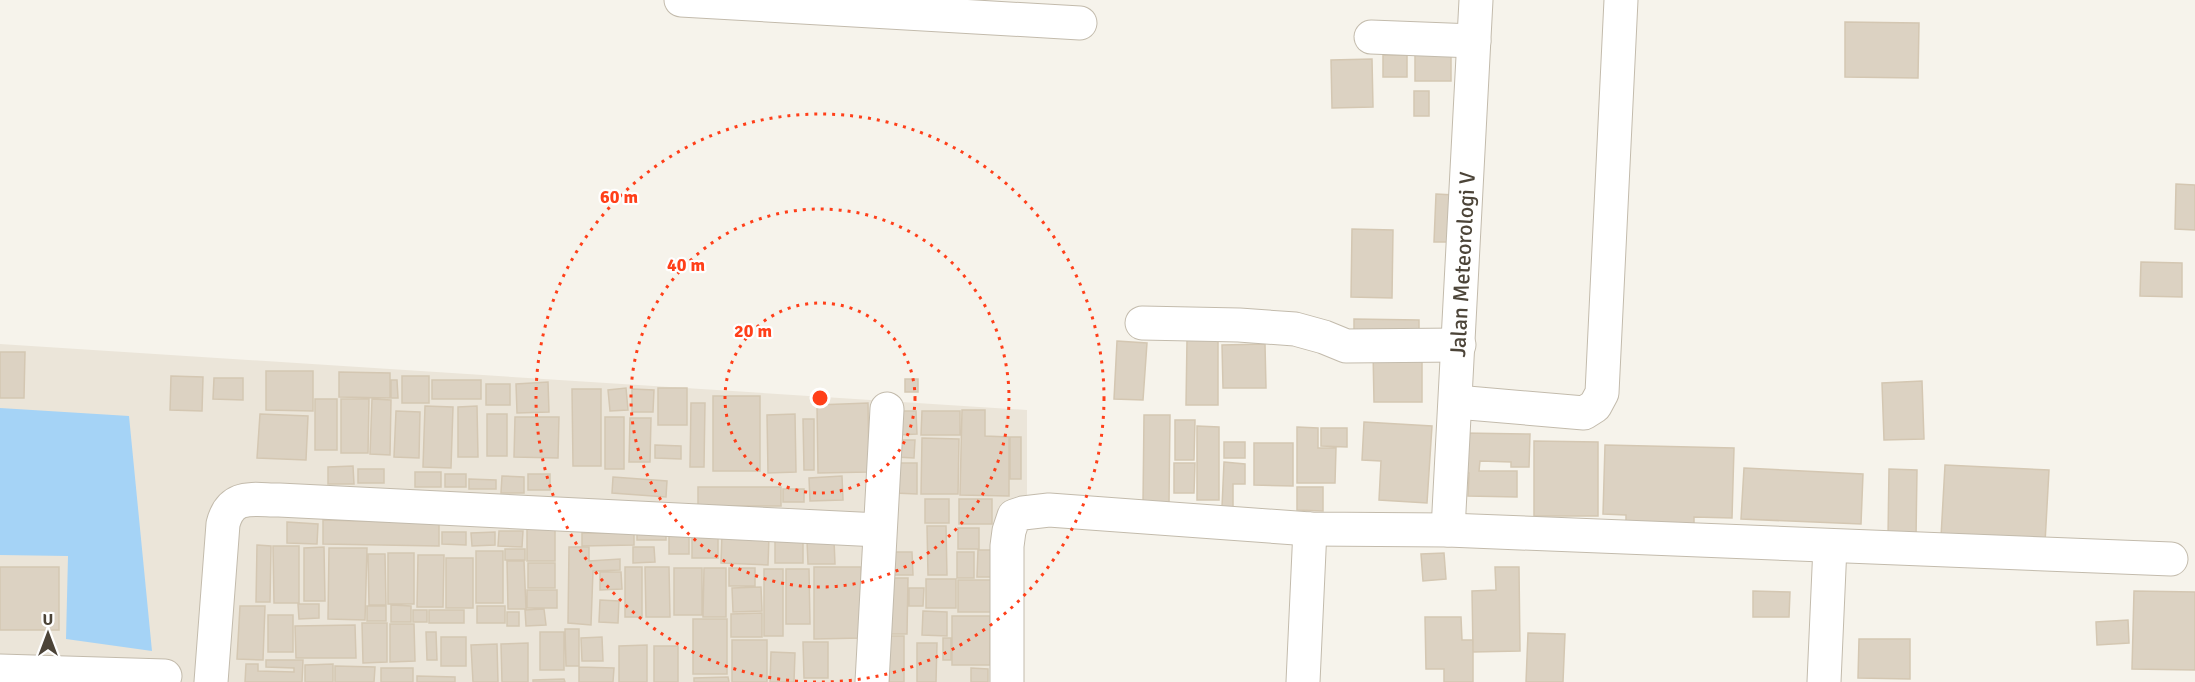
<svg xmlns="http://www.w3.org/2000/svg" width="2195" height="682" viewBox="0 0 2195 682" font-family="Signika,sans-serif">
  <style>
    .residential { fill: #ebe5d9 }
    .water { fill: #a5d3f6 }
    .building { fill: #dcd2c2; stroke: #d4c7b2; stroke-width: 1.5 }
    .lines { fill: none; stroke-linecap: round; stroke-linejoin: round }
    .minor-casing { stroke: #c3bbac; stroke-width: 35 }
    .minor { stroke: #fff; stroke-width: 33 }
    .ring { fill: none; stroke: #ff3f19; stroke-width: 3; stroke-dasharray: 3 6 }
    .labels { text-anchor: middle; stroke-width: 4.5; stroke-linejoin: round; paint-order: stroke }
    .street-label { font-size: 22px; fill: #4c4438; stroke: #fff }
    .centre { fill: #ff3f19; stroke: #fff; stroke-width: 3 }
    .ring-label { font-size: 18px; text-anchor: middle; font-weight: bold; fill: #ff3f19; stroke: #fff; stroke-width: 4.5; stroke-linejoin: round; paint-order: stroke }
  </style>
  <rect width="100%" height="100%" fill="#f6f3eb"/>
  <path class="residential" d="M0 344 1027 410V497L1002 682H0Z"/>
  <path class="water" d="M0 408 129 416 152 651 66 639 68 556 0 555Z"/>
  <path class="building" d="M1845 22 1919 23 1918 78 1845 77Z
    M1415 50H1451V81H1415Z
    M1383 55H1407V77H1383Z
    M1372 59 1373 107 1332 108 1331 60Z
    M1414 91H1429V116H1414Z
    M2176 184 2195 185V230L2175 229Z
    M1436 194 1454 195 1452 242H1434Z
    M1352 229 1393 230 1392 298 1351 297Z
    M2141 262 2182 263V297L2140 296Z
    M1354 319 1419 320V343H1354Z
    M1187 340H1218V405H1186Z
    M1117 341 1147 343 1143 400 1114 399Z
    M1265 344 1266 388H1223L1222 345Z
    M1422 349V402H1374L1373 350Z
    M0 352H25L24 398H0Z
    M266 371H313V411L266 410Z
    M339 372 390 373V398L339 397Z
    M171 376 203 377 202 411 170 410Z
    M402 376H429V403H402Z
    M214 378H243V400L213 399Z
    M905 379H918V392H905Z
    M391 380H397L398 398H391Z
    M432 380H481V399H432Z
    M1922 381 1924 439 1884 440 1882 383Z
    M548 382 549 412 517 413 516 384Z
    M486 384H510V405H486Z
    M626 388 628 410 610 411 608 390Z
    M658 388H687V425H658Z
    M572 389H601V466H573Z
    M632 389 654 390 653 412H632Z
    M713 396H760V471H713Z
    M315 399H337V450H315Z
    M341 399H369L368 453H341Z
    M372 399 391 400 390 455 370 454Z
    M691 403H705L704 467H690Z
    M868 403 869 472 818 473 817 405Z
    M425 406 453 407 451 468 423 467Z
    M477 406 478 457H458V407Z
    M962 410H985V436L1009 437V496L960 495Z
    M396 411 420 412 419 458 394 457Z
    M896 411H916L917 434 896 435Z
    M922 411H960V435H921Z
    M260 414 308 416 306 460 257 458Z
    M487 414H507V456H487Z
    M795 414 796 472 768 473 767 415Z
    M1144 415H1170L1169 504H1143Z
    M515 417H559L558 458 514 457Z
    M605 417H624V469H605Z
    M630 418H651L650 462H629Z
    M803 419H814V470H804Z
    M1175 420H1195L1194 460H1175Z
    M1364 422 1432 426 1427 503 1379 500 1381 461 1362 460Z
    M1197 426 1219 427V500H1197Z
    M1297 427 1318 428V448H1336L1335 483H1297Z
    M1321 428H1347V447L1321 446Z
    M1463 433 1530 434 1529 467H1511V462L1480 461 1479 471H1517V497L1468 496 1469 473H1462Z
    M1010 437H1021V479H1010Z
    M922 438 959 439 958 494H921Z
    M896 440H915L914 458 896 457Z
    M1534 441 1598 442V516H1534Z
    M1224 442H1245V458H1224Z
    M1254 443H1293V486L1254 485Z
    M655 445 681 446V459L655 458Z
    M1605 445 1734 448 1732 518 1694 517V530L1626 528V515L1603 514Z
    M1224 462 1245 464V484H1233V508L1222 507Z
    M895 463H917V494L894 493Z
    M1174 463H1195L1194 493H1174Z
    M1945 465 2049 470 2045 543 1941 537Z
    M353 466 354 484H328V467Z
    M1744 468 1863 474 1861 524 1741 519Z
    M358 469H384V483H358Z
    M1889 469 1917 470 1916 538 1888 537Z
    M415 472H441V487H415Z
    M445 474H466V487H445Z
    M528 474H550V490H528Z
    M502 476 524 477V493H501Z
    M842 476 843 500 810 501 809 478Z
    M613 477 667 481 666 497 612 493Z
    M469 479 496 480V489H469Z
    M698 487H781V506H698Z
    M1297 487H1323V511L1297 510Z
    M783 489H804V502H783Z
    M925 499H949V523H925Z
    M959 499H992V524H959Z
    M323 520 439 523V546L323 544Z
    M287 522 318 524 317 544 287 543Z
    M927 526H946L947 575H928Z
    M637 527 666 528V540H637Z
    M958 528H979V549H958Z
    M527 529H555V561H527Z
    M499 531H523L522 547 498 546Z
    M689 531V554H669V532Z
    M442 532H466V545L442 544Z
    M495 532V545L472 546 471 533Z
    M692 532H718V558H692Z
    M582 533H634V545L582 546Z
    M722 534 769 536 768 565 721 563Z
    M775 539H803V563H775Z
    M834 540 835 564H808L807 541Z
    M257 545 271 546 270 602H256Z
    M273 546H299V603H274Z
    M324 547 325 601H304V548Z
    M569 547H589V561L620 559V570L593 571 591 625 568 623Z
    M633 547H654L655 562 633 563Z
    M329 548H367L365 620 328 619Z
    M505 549H525V560H505Z
    M978 550H997V577H977Z
    M476 551H503V603H476Z
    M887 552H912L913 575H887Z
    M957 552H974V578H957Z
    M388 553H414V604H388Z
    M1444 553 1446 579 1423 581 1421 554Z
    M368 554H385L386 605H369Z
    M418 555H444L443 607H417Z
    M446 558H473V608H446Z
    M507 561H524L526 609H508Z
    M528 563H555V588H528Z
    M0 567H59V630H0Z
    M625 567H642V617H625Z
    M645 567H669L670 617H646Z
    M814 567H861L862 638 814 639Z
    M1495 567H1519L1520 651 1473 652 1472 591 1496 590Z
    M674 568H702V615H674Z
    M704 568H726V617H703Z
    M729 568H755V586H729Z
    M764 569H783V636H764Z
    M786 569H809L810 624H786Z
    M600 572H621L622 589 600 590Z
    M891 578H908L907 634H890Z
    M926 579H956V608H926Z
    M958 580H998V612H958Z
    M761 587 762 611 733 612 732 588Z
    M909 588H924L923 606H909Z
    M527 590H557V608H527Z
    M1753 591 1790 592 1789 617H1753Z
    M2134 591 2195 592V670L2132 669Z
    M600 600 619 601 618 623 599 622Z
    M298 604H319V618L299 619Z
    M391 605 411 606V622H391Z
    M240 606H265L263 660 237 659Z
    M367 606H386V621H367Z
    M477 606H505V623H477Z
    M544 609 546 625 526 626 525 610Z
    M413 610H427V622H413Z
    M429 610H464V623H429Z
    M923 611 947 612V636L922 635Z
    M507 612H519V626H507Z
    M762 613V637H731V614Z
    M268 615H293V652H268Z
    M952 616H990V665H952Z
    M1425 617H1461L1462 640H1473V682H1444V669H1426Z
    M693 619H727V674H693Z
    M2128 620 2129 643 2097 645 2096 622Z
    M362 623H387V662L363 663Z
    M390 624H414L415 661 390 662Z
    M355 625 356 658H296L295 626Z
    M565 629H579V666H566Z
    M426 632H436L437 660H427Z
    M540 632H564V670H540Z
    M1528 633 1565 634 1563 682H1526Z
    M889 636H904V682H889Z
    M441 637H466V666H441Z
    M602 637 603 661H582L581 638Z
    M943 638H951V660H943Z
    M1859 639H1910V679L1858 678Z
    M732 640H767V682H732Z
    M803 642H828V678H804Z
    M528 643V682H502L501 644Z
    M917 643H937L936 682H917Z
    M497 644 498 682H473L471 645Z
    M647 645V682H619V646Z
    M654 646H678V682H654Z
    M771 652 795 653 794 682H770Z
    M266 660H303L302 682H245L246 664H258V671L294 672V668L266 667Z
    M333 664V682H305V665Z
    M335 666 375 667 374 682H335Z
    M579 667 614 668 613 682H579Z
    M381 668H413V682H381Z
    M971 668 988 669V682H971Z
    M417 676 455 677V682H417Z
    M728 677 729 682H694V678Z
    M564 679 565 682H533V680Z"/>
  <g class="lines">
    <defs>
      <g id="minor">
        <path d="M681 0 1080 23"/>
        <path d="M1371 37 1474 41"/>
        <path d="M1142 323 1239 325 1295 329 1324 337 1346 346 1459 345"/>
        <path d="M1456 402 1584 413 1595 406 1602 393 1621 0"/>
        <path id="s1" d="M1448 530 1476 0"/>
        <path d="M0 671 165 676"/>
        <path d="M211 682 223 524C231 493 253 500 279 500L879 530"/>
        <path d="M872 682 887 409"/>
        <path d="M1007 682V546L1009 531 1014 516 1023 513 1049 510 1310 529 1448 530 2171 559"/>
        <path d="M1303 682 1310 529"/>
        <path d="M1824 682 1830 546"/>
      </g>
    </defs>
    <use href="#minor" class="minor-casing"/>
    <use href="#minor" class="minor"/>
  </g>
  <g class="ring">
    <circle cx="820" cy="398" r="95"/>
    <circle cx="820" cy="398" r="189"/>
    <circle cx="820" cy="398" r="284"/>
  </g>
  <g class="labels">
    <g class="street-label">
      <text dy="8" stroke="none"><textPath href="#s1" startOffset="266">Jalan Meteorologi V</textPath></text>
    </g>
  </g>
  <circle cx="820" cy="398" r="9" class="centre"/>
  <g class="ring-label">
    <text x="619" y="203">60 m</text>
    <text x="686" y="271">40 m</text>
    <text x="753" y="337">20 m</text>
  </g>
  <g transform="translate(48 634)" stroke="#ffffff" stroke-width="4.5" paint-order="stroke">
  <path d="M0-4.5L10 22L0 15L-10 22Z" fill="#4c4438"/>
  <text y="-9" font-size="16" font-weight="bold" text-anchor="middle" fill="#4c4438">U</text>
  </g>
</svg>
